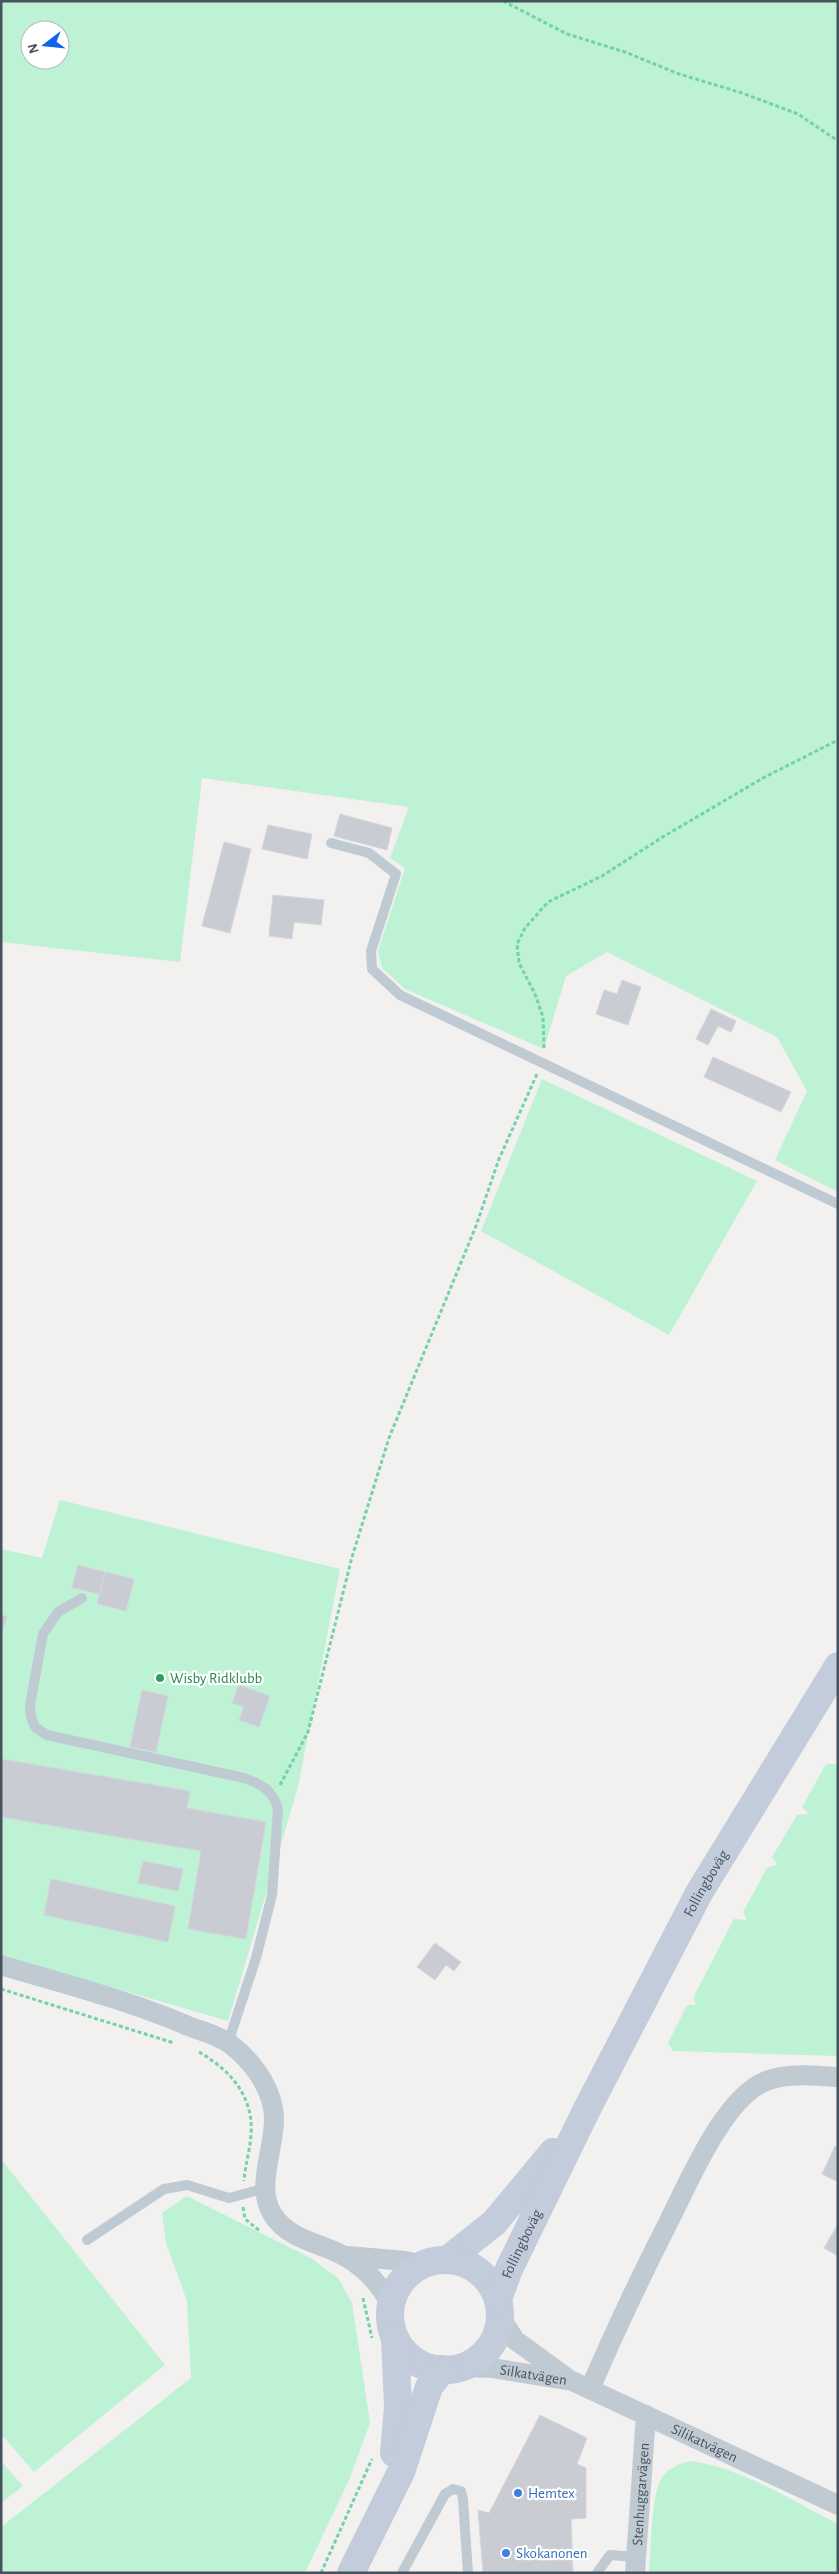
<svg xmlns="http://www.w3.org/2000/svg" width="839" height="2574" viewBox="0 0 839 2574" font-family="'Alegreya Sans',sans-serif">
  <style>
    .green { fill: #bdf2d5; fill-rule: evenodd }
    .building { fill: #caccd3; stroke: #d4d6dc }
    .lines { fill: none; stroke-linecap: round; stroke-linejoin: round }
    .path { stroke: #73d2a9; stroke-width: 3; stroke-dasharray: 4 2.5; stroke-linecap: butt }
    .lane { stroke: #c0cad3; stroke-width: 10 }
    .street { stroke: #c0cad3; stroke-width: 20 }
    .secondary { stroke: #c2ccda; stroke-width: 28 }
    .leisure-dot { fill: #2e9e5b; stroke: #fff; stroke-width: 2 }
    .shop-dot { fill: #3f7fe0; stroke: #fff; stroke-width: 2 }
    .labels { text-anchor: middle; stroke-width: 4.5; stroke-linejoin: round; paint-order: stroke }
    .leisure-label { font-size: 15px; fill: #27864d; stroke: #fff; text-anchor: start }
    .street-label { font-size: 15px; fill: #47525f; stroke: #fff }
    .shop-label { font-size: 15px; fill: #366cbe; stroke: #fff; text-anchor: start }
  </style>
  <rect width="100%" height="100%" fill="#f3f0f0"/>
  <path class="green" d="M1 1H838V1192L775 1160 807 1091 777 1037 607 952 566 976 544 1049 405 989 382 968 378 951 405 868 390 858 409 807 202 778 180 962 1 942ZM30 30H60V60H30Z
    M542 1079 757 1181 669 1335 481 1231Z
    M60 1500 340 1569 298 1787 228 2021 1 1955V1549L42 1558Z
    M826 1764H838V2056L673 2051 668 2043 687 2005H696L693 1998 734 1919 747 1920 743 1912 767 1868 777 1864 772 1857 797 1815 809 1814 802 1807Z
    M1 2159 165 2365 34 2472 1 2434Z
    M187 2196 311 2258 338 2278 352 2303 370 2423 350 2478 305 2573H1V2527L191 2378 187 2301 166 2243 162 2213Z
    M1 2461 23 2486 1 2503Z
    M690 2461C740 2467 793 2501 838 2524V2573H649C651 2551 651 2497 661 2479 667 2468 679 2464 690 2461Z"/>
  <path class="building" d="M340 814 392 828 387 850 334 836Z
    M268 825 312 834 307 859 262 849Z
    M224 842 251 849 230 933 202 926Z
    M273 895 324 900 321 925 294 922 292 939 269 936Z
    M622 980 641 987 628 1025 596 1014 604 990 617 994Z
    M711 1009 736 1021 731 1032 718 1026 708 1045 696 1039Z
    M713 1057 791 1092 781 1112 704 1077Z
    M78 1565 105 1572 99 1594 72 1588Z
    M105 1572 134 1579 126 1611 97 1604Z
    M1 1615 7 1616 1 1636Z
    M239 1685 270 1696 259 1727 239 1720 244 1707 232 1703Z
    M142 1690 168 1696 156 1752 130 1747Z
    M1 1759 190 1791 187 1808 266 1822 246 1939 188 1929 201 1851 1 1817Z
    M143 1861 183 1869 178 1891 138 1883Z
    M51 1879 175 1906 168 1942 44 1915Z
    M435 1943 461 1962 454 1971 446 1965 435 1980 417 1967Z
    M835 2146 838 2147V2182L822 2174Z
    M838 2224V2256L824 2248Z
    M540 2415 587 2438 577 2464 586 2468V2518L571 2519 573 2573H483L478 2510 489 2513Z"/>
  <g class="lines">
    <path class="path" d="M503 1 567 34 625 52 679 74 742 93 798 114 838 141
      M544 1048 543 1017 535 994 519 963 517 944 525 928 548 902 602 876 661 838 763 778 838 740
      M280 1785 308 1732 352 1557 389 1438 476 1226 499 1159 537 1074
      M1 1989 174 2043
      M199 2052C230 2070 254 2096 251 2135 250 2150 245 2166 244 2181
      M243 2207 245 2219 260 2231
      M363 2298 372 2338
      M321 2573 372 2459"/>
    <path class="lane" d="M331 843 369 853 396 874 371 951 372 969 400 995 838 1204
      M82 1598 58 1612 43 1634 30 1705 31 1717 35 1727 47 1735 244 1778C261 1784 273 1790 278 1809L272 1895 256 1958 228 2043
      M87 2240 164 2189 187 2185 229 2198 266 2188
      M402 2573 445 2494 453 2489 461 2491 463 2499 468 2573
      M597 2573 610 2555 637 2557"/>
    <g class="street">
      <path d="M1 1965C64 1984 128 2000 188 2026 201 2031 218 2035 230 2044 250 2059 268 2082 273 2108 279 2142 253 2184 273 2215 289 2240 321 2243 344 2256 366 2268 379 2284 391 2304"/>
      <path d="M348 2256 405 2261 422 2265"/>
      <path id="s1" d="M500 2317 515 2340 570 2380 838 2505"/>
      <path id="s2" d="M460 2367 492 2368 566 2380"/>
      <path d="M590 2389C614 2333 640 2278 668 2223 688 2184 723 2098 766 2081 789 2072 814 2076 838 2077"/>
      <path id="s3" d="M635 2573 646 2415"/>
    </g>
    <g class="secondary">
      <path d="M447 2260 494 2223 553 2152"/>
      <circle cx="445" cy="2315" r="55"/>
      <path id="s4" d="M498 2299 509 2269 587 2109 699 1893 838 1666"/>
      <path d="M394 2453 398 2407 395 2338"/>
      <path d="M351 2573 401 2472 429 2387 443 2369"/>
    </g>
  </g>
  <circle class="leisure-dot" cx="160" cy="1678" r="5"/>
  <g class="shop-dot">
    <circle cx="518" cy="2493" r="5"/>
    <circle cx="506" cy="2553" r="5"/>
  </g>
  <g class="labels">
    <g class="leisure-label">
      <text x="170" y="1683">Wisby Ridklubb</text>
    </g>
    <g class="street-label">
      <text dy="5" stroke="none"><textPath href="#s4" startOffset="465">Follingboväg</textPath></text>
      <text dy="5" stroke="none"><textPath href="#s4" startOffset="60">Follingboväg</textPath></text>
      <text dy="5" stroke="none"><textPath href="#s2" startOffset="74">Silkatvägen</textPath></text>
      <text dy="5" stroke="none"><textPath href="#s1" startOffset="244">Silikatvägen</textPath></text>
      <text dy="5" stroke="none"><textPath href="#s3" startOffset="79">Stenhuggarvägen</textPath></text>
    </g>
    <g class="shop-label">
      <text x="528" y="2498">Hemtex</text>
      <text x="516" y="2558">Skokanonen</text>
    </g>
  </g>
  <rect width="839" height="2574" fill="none" stroke="#47525f" stroke-width="5"/>
  <g transform="translate(45 45) rotate(254)"><circle r="24" fill="#ffffff" stroke="#b5babf"/>
  <path d="M0-4L9 19L0 12L-9 19Z" fill="#0f64ee"/>
  <text y="-8" font-size="14" font-weight="bold" text-anchor="middle" fill="#47525f">N</text>
  </g>
</svg>
